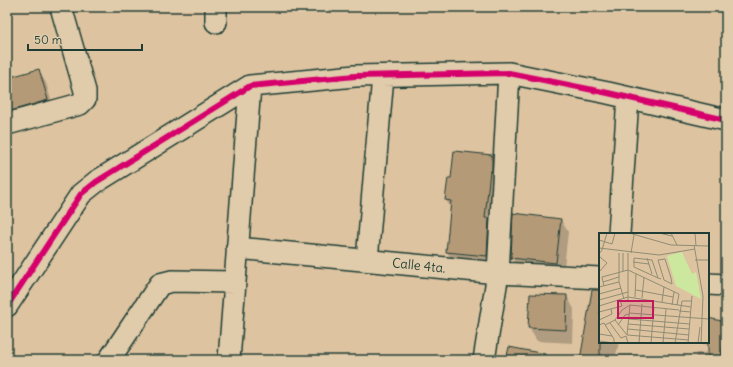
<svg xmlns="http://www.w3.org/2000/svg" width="733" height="367" viewBox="0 0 733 367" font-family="Delius,sans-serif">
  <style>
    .shadow { fill: #0003 }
    .building { fill: #b59a78; stroke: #1f3d34 }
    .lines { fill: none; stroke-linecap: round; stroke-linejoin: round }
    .minor-casing { stroke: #1f3d34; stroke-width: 24 }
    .minor { stroke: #e0cbaa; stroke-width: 21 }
    .cycleway-casing { stroke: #e0cbaa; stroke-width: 8 }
    .cycleway { stroke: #d6006c; stroke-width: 6 }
    .labels { text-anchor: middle; stroke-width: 3; stroke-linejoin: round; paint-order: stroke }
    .street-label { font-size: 13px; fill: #1f3d34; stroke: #e0cbaa }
    .inset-road { fill: none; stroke: #918d75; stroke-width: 1 }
    .view { fill: #c2185b; fill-opacity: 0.15; stroke: #c2185b; stroke-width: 2 }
    .inset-edge { fill: none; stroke: #1f3d34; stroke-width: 2 }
  </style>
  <rect width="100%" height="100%" fill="#ddc3a0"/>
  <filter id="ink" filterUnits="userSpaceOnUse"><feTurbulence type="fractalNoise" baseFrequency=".025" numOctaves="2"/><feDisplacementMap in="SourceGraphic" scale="8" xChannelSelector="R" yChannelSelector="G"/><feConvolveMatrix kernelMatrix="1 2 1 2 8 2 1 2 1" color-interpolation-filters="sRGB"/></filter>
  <g filter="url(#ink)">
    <path class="shadow" d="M38 70 46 83 55 113 7 127V79Z
      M492 156 498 167 493 266 453 262 447 252 451 209 446 200 449 179H452Z
      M561 220 568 232 563 276 519 271 512 258Z
      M531 295 567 296 574 309 573 343 537 341 529 328Z
      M600 305V342H619L616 355 648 354 651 360H581Z
      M708 319 726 323V347L703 344 701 342H708Z
      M722 352 726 358V360H695L696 353Z"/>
    <path class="building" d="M39 69 48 100 7 112V78Z
      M454 151 492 155V172L490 171 485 218H489L487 256 446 252 451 201 445 200 448 178H451Z
      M513 213 561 219 556 263 511 258Z
      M592 290H600V360H580Z
      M530 294 567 295 566 330 528 328Z
      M708 318 726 322V333L720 360H708Z
      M509 347 545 354 544 360H506Z"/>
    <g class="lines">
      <defs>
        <path id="minor" d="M216 7V22
          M7 124 80 104 85 99V91L61 7
          M619 234 628 98
          M237 248 498 273 600 278
          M367 260 383 76
          M708 284 726 285
          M7 306 81 194 96 182 250 86 355 76 509 73 608 93 726 120
          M109 360 160 284 172 281 235 282
          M229 360 250 86
          M484 360 498 273 509 73"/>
      </defs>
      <use href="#minor" class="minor-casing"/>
      <use href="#minor" class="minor"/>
      <defs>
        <path id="cycleway" d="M7 306 81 194 96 182 250 86 355 76 509 73 608 93 726 120"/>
      </defs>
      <use href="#cycleway" class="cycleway-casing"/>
      <use href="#cycleway" class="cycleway"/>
    </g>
  </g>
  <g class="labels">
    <g class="street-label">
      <text transform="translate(419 265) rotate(6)" y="5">Calle 4ta.</text>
    </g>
  </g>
  <g transform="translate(599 233)">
    <rect width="110" height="110" fill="#ddc3a0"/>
    <path d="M83 19 93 41 97 39 102 66 77 53 68 23Z" fill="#cce79e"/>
    <path class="inset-road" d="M30 0 72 12 110 13M60 0 73 3M72 0 78 12M96 0 97 13M0 7 13 11 16 0M95 12 104 63 102 110M110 13V35M0 15 60 22 96 16M20 20V49L25 66M24 20V38M29 20V69M32 20 35 2M0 21 3 17 8 0M0 23 8 30 0 39M48 25 53 41M66 26 72 45 73 51 65 47 59 27ZM96 27H110M34 29 50 31M59 45 53 27 35 25V34L59 45 62 46M4 49 20 44M5 53 3 44 29 37 80 61 78 72M0 54 20 49M37 57 74 64M0 61 22 55M36 64 37 41M43 65 45 44M0 67 29 59M63 69 65 54M73 72 75 59M0 73 29 64 92 74M80 78 92 79M0 79 23 73 21 67M30 80 110 86M30 86 91 91M0 87 13 81 12 76M16 87 28 102M11 90 22 105 27 103 29 110M29 91 90 96M0 92 5 90 15 106V110L0 108M6 92 16 87 23 77 31 72 80 77M19 92 26 82 30 81M29 96 90 102M0 101 13 103M28 102 90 107M28 102 31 72M40 110 43 71M52 110 55 74M64 110 67 76M76 110 83 68H93M89 110 93 63M99 110 101 94"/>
    <path class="view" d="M19 68H54V85H19Z"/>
    <rect width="110" height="110" class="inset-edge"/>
  </g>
  <rect width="733" height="367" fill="none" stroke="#e0cbaa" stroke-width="24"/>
  <rect x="12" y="12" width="709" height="343" fill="none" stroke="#1f3d34" stroke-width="1.5" filter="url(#ink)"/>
  <path d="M28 44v6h114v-6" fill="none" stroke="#1f3d34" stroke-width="2"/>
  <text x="34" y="44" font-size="12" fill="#1f3d34" stroke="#e0cbaa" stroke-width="3" paint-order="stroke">50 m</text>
</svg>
